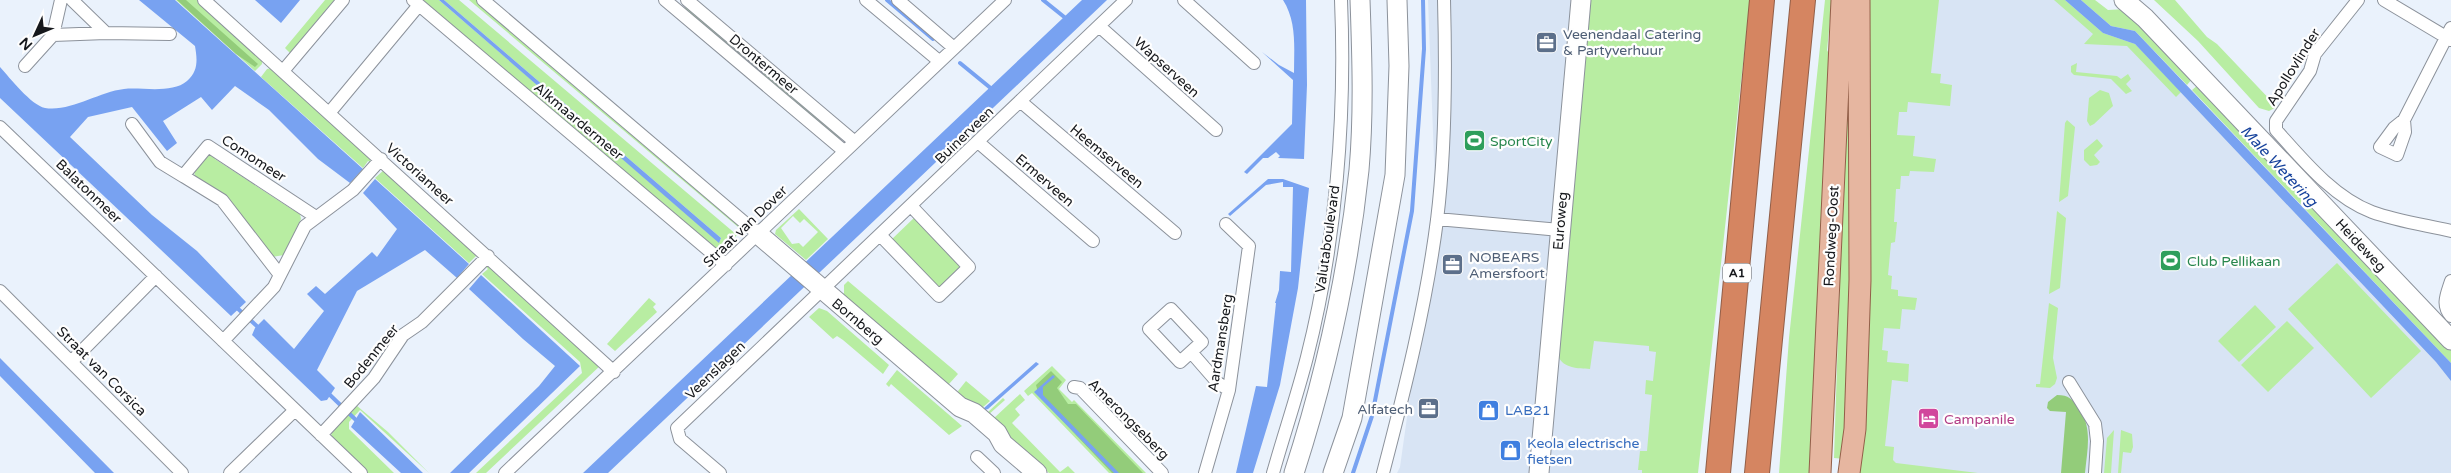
<svg xmlns="http://www.w3.org/2000/svg" width="2451" height="473" viewBox="0 0 2451 473" font-family="'Varela Round',sans-serif">
  <style>
    .built { fill: #d8e4f4 }
    .green { fill: #b8eda2; fill-rule: evenodd }
    .forest { fill: #93cc7a }
    .water { fill: #78a2f1 }
    .lines { fill: none; stroke-linecap: round; stroke-linejoin: round }
    .stream { stroke: #78a2f1; stroke-width: 4 }
    .street-casing { stroke: #8c929b; stroke-width: 14 }
    .secondary-casing { stroke: #8c929b; stroke-width: 21 }
    .primary-casing { stroke: #925f49; stroke-width: 23 }
    .highway-casing { stroke: #925f49; stroke-width: 26 }
    .street { stroke: #fff; stroke-width: 12 }
    .secondary { stroke: #fff; stroke-width: 19 }
    .primary { stroke: #e6b6a0; stroke-width: 21 }
    .highway { stroke: #d58561; stroke-width: 24 }
    .labels { text-anchor: middle; stroke-width: 4.5; stroke-linejoin: round; paint-order: stroke }
    .shield { fill: #fefefe; stroke: #5c5d60; stroke-width: 1 }
    .shield-label { font-size: 12px; font-weight: bold; fill: #16181c }
    .service-label { font-size: 14px; fill: #4e5e75; stroke: #fefefe; text-anchor: start }
    .street-label { font-size: 14px; fill: #16181c; stroke: #fefefe }
    .leisure-label { font-size: 14px; fill: #27864d; stroke: #fefefe; text-anchor: start }
    .shop-label { font-size: 14px; fill: #366cbe; stroke: #fefefe; text-anchor: start }
    .hotel-label { font-size: 14px; fill: #b23c85; stroke: #fefefe; text-anchor: start }
    .water-label { font-size: 15px; font-style: italic; fill: #16429c; stroke: #fefefe }
  </style>
  <rect width="100%" height="100%" fill="#eaf2fc"/>
  <path class="built" d="M1428 0H1715L1662 473H1397L1400 467 1436 212Z
    M1871 0H2076L2108 28 2129 29 2451 368V473H1862Z"/>
  <path class="green" d="M176 0H197L258 55 262 59V64L255 71Z
    M325 0H337L291 54 285 48Z
    M418 0H439L719 242 721 238 444 0H459L737 235 720 252Z
    M469 0H478L744 227V232Z
    M1590 0H1750L1698 473H1642V470H1638L1640 451H1647L1652 395 1645 394 1646 380 1653 381 1656 352 1649 351V346L1594 341 1590 369C1578 368 1564 369 1558 356Z
    M1825 0H1832L1827 50 1830 56 1812 473H1779L1789 338Z
    M1849 0 1854 231 1845 459 1834 458Z
    M1867 0H1939L1931 73 1941 74 1940 83 1952 85 1950 106 1908 102 1907 112H1899L1897 135 1915 136 1913 156 1936 159 1934 172 1910 171 1909 176H1901L1900 189H1896L1894 222H1897L1895 242 1891 243 1888 275 1892 276 1891 289 1898 290V296L1917 298 1915 310 1902 309 1900 329 1884 328 1882 350 1888 351 1887 362 1909 364 1908 382 1892 380 1885 446 1894 447 1893 460 1896 463 1978 473H1858Z
    M2054 0H2065L2103 33 2135 44 2181 92 2176 97 2127 46 2084 44 2093 34Z
    M2081 0H2095L2108 10 2126 9 2192 79 2187 85 2135 31 2111 26Z
    M2154 0H2175L2207 37 2217 44 2277 107 2269 111 2259 108 2198 41Z
    M686 5 842 136 838 140 685 9Z
    M2077 63 2076 72 2117 76 2121 79 2128 74 2131 79 2126 84 2132 91 2126 94 2111 79 2074 75 2071 72V66Z
    M272 68 371 158 370 162 368 161 363 168 261 77 267 69Z
    M2198 85 2451 349V363L2192 90Z
    M2100 90 2109 93 2113 106 2094 124 2090 126 2087 121 2089 98Z
    M2067 120 2075 127 2068 196 2059 202 2065 123Z
    M2097 139 2103 146 2094 155 2100 162 2097 165 2090 166 2084 160V150Z
    M208 154H214L215 159 293 210 299 209 301 219 284 255 272 257 195 176 194 171Z
    M385 169 479 253 469 263 375 178Z
    M799 209 828 239 806 260 775 234 776 230ZM793 216 800 223 804 219 818 232 803 247 799 243 792 244 781 228Z
    M2057 211 2066 218 2060 288 2049 294Z
    M916 216 961 265 960 271 942 288 937 287 891 240Z
    M2337 263 2421 351 2371 398 2288 309Z
    M491 265 602 364 486 473H476L582 373 580 362 482 274 488 269 486 267Z
    M848 281 955 371 958 374 949 384H946L841 297 844 293V285Z
    M649 298 656 304 653 307 657 312 615 351 607 344Z
    M2049 303 2058 308 2053 358 2057 378 2055 384 2050 388 2036 387V384H2040Z
    M2255 305 2276 327 2239 362 2218 341Z
    M819 308 827 311 889 365 883 374 843 340 837 336 833 339 809 317Z
    M2287 321 2314 348 2268 392 2241 365Z
    M1052 366 1066 380 1059 389 1072 402 1074 400 1146 473H1109L1032 393 1028 396 1024 391Z
    M897 370 962 426 949 435 891 384 889 387 886 384Z
    M966 381 990 401 982 408 985 412H988L1003 398 1005 400 987 416 959 395 958 391Z
    M1020 394 1025 400 1015 409 1020 415 1012 423 1060 472 1068 466 1075 473H1049L993 424V419Z
    M356 405 388 432 429 473 360 410 349 422V429L394 473H367L331 437 332 430Z
    M2114 430 2111 473H2104L2107 438Z
    M2121 430 2132 434 2133 447 2131 453 2123 452 2121 473H2118Z"/>
  <path class="forest" d="M177 0H186L258 64 255 67 236 54Z
    M1051 371 1062 382 1057 388 1068 404H1076L1143 473H1112L1039 396 1036 385Z
    M2057 395C2069 395 2072 399 2079 408 2093 429 2087 450 2085 473H2061L2066 412 2050 411 2047 408 2048 402Z"/>
  <path class="water" d="M139 0H175L363 169 350 183 318 159 269 110 235 86 212 110 201 97 163 121 177 143 167 151 132 107 88 117 70 137 152 215 197 251 246 302 231 316 0 98V67C10 78 31 105 45 108 71 112 98 92 124 89 142 87 172 94 187 81 199 71 197 58 195 46Z
    M255 0H300L281 23Z
    M439 0H444L721 238 719 243Z
    M1082 0H1107L608 473H583Z
    M1283 0H1306L1307 85 1304 159 1278 158 1280 156 1276 152 1268 158H1263L1247 174 1244 172 1292 124 1293 80 1262 52 1279 65 1294 73C1294 48 1297 22 1283 0Z
    M2065 0H2081L2111 26 2135 31 2451 363V381L2436 362 2135 44 2103 33Z
    M375 179 469 264 457 278 425 250 357 291 317 370 335 388 327 400 321 401 252 335 255 328 264 319 294 349 324 311 307 294 316 286 325 294 372 252 377 257 397 229 363 193Z
    M1268 179H1283L1309 188 1298 288 1280 385 1253 473H1236L1256 386 1267 387 1276 303H1275L1279 290 1280 271 1291 272 1293 187H1283V182L1266 185 1230 216 1228 214Z
    M481 275 580 366 469 473H450L539 386 555 366 523 339 469 289Z
    M0 358 114 473H95L0 376Z
    M1036 362 1039 364 988 409 985 410 984 408Z
    M1053 375 1055 377 1043 387V395L1119 473H1114L1034 392Z
    M360 412 423 473H401L351 427Z"/>
  <g class="lines">
    <path class="stream" d="M887 0 933 39
      M1043 0 1068 20
      M960 63 993 90
      M236 307 260 329
      M329 394 358 422
      M1353 473 1372 416 1412 211 1424 49 1423 0"/>
    <defs>
      <path id="street" d="M61 0 53 35 106 33
        M72 0 106 33 170 34
        M204 0 614 372
        M413 0 726 265
        M483 0 758 234
        M665 0 844 151
        M687 0 855 142
        M866 0 939 61
        M898 0 954 48
        M1184 0 1254 63
        M2358 0 2315 54 2310 71 2276 121V130C2303 160 2333 197 2372 212 2397 221 2425 225 2451 231
        M2384 0 2451 40
        M1099 26 1216 130
        M25 66 53 35
        M283 71 343 0
        M1020 101 1175 233
        M330 112 419 5
        M2404 120 2405 132 2397 155 2380 147 2394 128 2404 120 2451 28
        M132 124 160 162 183 176
        M0 127 361 473
        M978 142 1093 241
        M1437 219 1560 230
        M880 235 939 296 969 267 911 206
        M280 275 222 200 183 176 208 146 316 217
        M2451 281C2447 294 2441 305 2451 316
        M0 291 182 473
        M223 341 274 287 305 226 353 190 381 159
        M1191 352 1202 342 1171 309 1149 329 1180 362 1191 352 1218 383 1229 390
        M71 362 156 276
        M2069 382 2095 424 2097 441 2095 473
        M1074 387 1080 388 1162 473
        M321 435 374 378 403 335 422 322 488 256
        M977 457 994 473
        M230 473 295 410
        M505 473 1005 0
        M720 473 680 439 677 428 1126 0
        M1205 473 1229 390 1249 246 1226 224
        M1273 473C1284 434 1297 396 1307 357 1336 243 1346 117 1341 0
        M1383 473C1405 389 1426 306 1437 220 1446 147 1446 73 1444 0"/>
      <path id="secondary" d="M2124 0 2145 18 2451 340
        M758 234 960 407 974 413 997 433 1003 444 1037 473
        M1294 473C1326 374 1348 274 1359 170 1364 114 1362 56 1360 0
        M1333 473 1352 418 1395 175 1399 66 1397 0
        M1539 473 1581 0"/>
      <path id="primary" d="M1820 473 1842 0
        M1849 473 1855 429 1860 280 1859 0"/>
      <path id="highway" d="M1718 473 1762 0
        M1757 473 1803 0"/>
    </defs>
    <use href="#street" class="street-casing"/>
    <use href="#secondary" class="secondary-casing"/>
    <use href="#primary" class="primary-casing"/>
    <use href="#highway" class="highway-casing"/>
    <use href="#street" class="street"/>
    <use href="#secondary" class="secondary"/>
    <use href="#primary" class="primary"/>
    <use href="#highway" class="highway"/>
  </g>
  <defs>
    <symbol id="office-square" viewBox="-11 -11 22 22"><rect x="-9" y="-9" width="18" height="18" rx="4" fill="#5c6f8a" stroke="#fefefe"/><path d="M-6-3h4V-5.5h4V-3h4V5H-6ZM-1-4.5V-3h2v-1.5ZM-6 0V1H6V0Z" fill="#fff"/></symbol>
    <symbol id="stadium-square" viewBox="-11 -11 22 22"><rect x="-9" y="-9" width="18" height="18" rx="4" fill="#2e9e5b" stroke="#fefefe"/><path d="M0-5a6.5 5 0 1 0 0 10a6.5 5 0 1 0 0-10ZM-3.5-1.8h7v3.6h-7Z" fill="#fff"/></symbol>
    <symbol id="shop-square" viewBox="-11 -11 22 22"><rect x="-9" y="-9" width="18" height="18" rx="4" fill="#3f7fe0" stroke="#fefefe"/><path d="M-5-2.5h2.3a2.7 3.5 0 0 1 5.4 0H5L5.5 6h-11ZM-1.5-2.5h3a1.5 2.3 0 0 0-3 0Z" fill="#fff"/></symbol>
    <symbol id="hotel-square" viewBox="-11 -11 22 22"><rect x="-9" y="-9" width="18" height="18" rx="4" fill="#d1479c" stroke="#fefefe"/><path d="M-6-4.5h1.5V1H6V5H4.5V3h-9V5H-6ZM-4 0a1.8 1.8 0 1 1 3.6 0ZM.5 0V-2.5h3Q6-2.5 6 0Z" fill="#fff"/></symbol>
  </defs>
  <g fill-rule="evenodd">
    <use href="#office-square" x="1534" y="30" width="25" height="25"/>
    <use href="#stadium-square" x="1462" y="128" width="25" height="25"/>
    <use href="#stadium-square" x="2158" y="248" width="25" height="25"/>
    <use href="#office-square" x="1440" y="252" width="25" height="25"/>
    <use href="#office-square" x="1416" y="396" width="25" height="25"/>
    <use href="#shop-square" x="1476" y="398" width="25" height="25"/>
    <use href="#hotel-square" x="1916" y="406" width="25" height="25"/>
    <use href="#shop-square" x="1498" y="438" width="25" height="25"/>
  </g>
  <g class="labels">
    <rect class="shield" x="1723" y="263.5" width="28" height="19" rx="4"/>
    <g class="shield-label">
      <text x="1737" y="277">A1</text>
    </g>
    <g class="service-label">
      <text x="1563" y="39">Veenendaal Catering<tspan x="1563" dy="16">&amp; Partyverhuur</tspan></text>
      <text x="1469" y="262">NOBEARS<tspan x="1469" dy="16">Amersfoort</tspan></text>
      <text x="1413" y="414" text-anchor="end">Alfatech</text>
    </g>
    <g class="street-label">
      <text transform="translate(764 64) rotate(40)" y="5">Drontermeer</text>
      <text transform="translate(1167 67) rotate(42)" y="5">Wapserveen</text>
      <text transform="translate(2293 67) rotate(-58)" y="5">Apollovlinder</text>
      <text transform="translate(579 121) rotate(40)" y="5">Alkmaardermeer</text>
      <text transform="translate(964 135) rotate(-44)" y="5">Buinerveen</text>
      <text transform="translate(1107 156) rotate(40)" y="5">Heemserveen</text>
      <text transform="translate(254 158) rotate(33)" y="5">Comomeer</text>
      <text transform="translate(420 174) rotate(42)" y="5">Victoriameer</text>
      <text transform="translate(1045 180) rotate(41)" y="5">Ermerveen</text>
      <text transform="translate(89 191) rotate(44)" y="5">Balatonmeer</text>
      <text transform="translate(1560 221) rotate(-85)" y="5">Euroweg</text>
      <text transform="translate(745 226) rotate(-44)" y="5">Straat van Dover</text>
      <text transform="translate(1831 236) rotate(-87)" y="5">Rondweg-Oost</text>
      <text transform="translate(1327 239) rotate(-82)" y="5">Valutaboulevard</text>
      <text transform="translate(2361 245) rotate(47)" y="5">Heideweg</text>
      <text transform="translate(858 321) rotate(40)" y="5">Bornberg</text>
      <text transform="translate(1220 343) rotate(-81)" y="5">Aardmansberg</text>
      <text transform="translate(371 356) rotate(-51)" y="5">Bodenmeer</text>
      <text transform="translate(715 370) rotate(-44)" y="5">Veenslagen</text>
      <text transform="translate(102 371) rotate(45)" y="5">Straat van Corsica</text>
      <text transform="translate(1129 419) rotate(45)" y="5">Amerongseberg</text>
    </g>
    <g class="leisure-label">
      <text x="1490" y="146">SportCity</text>
      <text x="2187" y="266">Club Pellikaan</text>
    </g>
    <g class="shop-label">
      <text x="1505" y="415">LAB21</text>
      <text x="1527" y="448">Keola electrische<tspan x="1527" dy="16">fietsen</tspan></text>
    </g>
    <g class="hotel-label">
      <text x="1944" y="424">Campanile</text>
    </g>
    <g class="water-label">
      <text transform="translate(2279 166) rotate(47)" y="5">Male Wetering</text>
    </g>
  </g>
  <g transform="translate(35 35) rotate(226)" stroke="#fefefe" stroke-width="4" paint-order="stroke">
  <path d="M0-4L9 19L0 12L-9 19Z" fill="#16181c"/>
  <text y="-8" font-size="14" font-weight="bold" text-anchor="middle" fill="#16181c">N</text>
  </g>
</svg>
